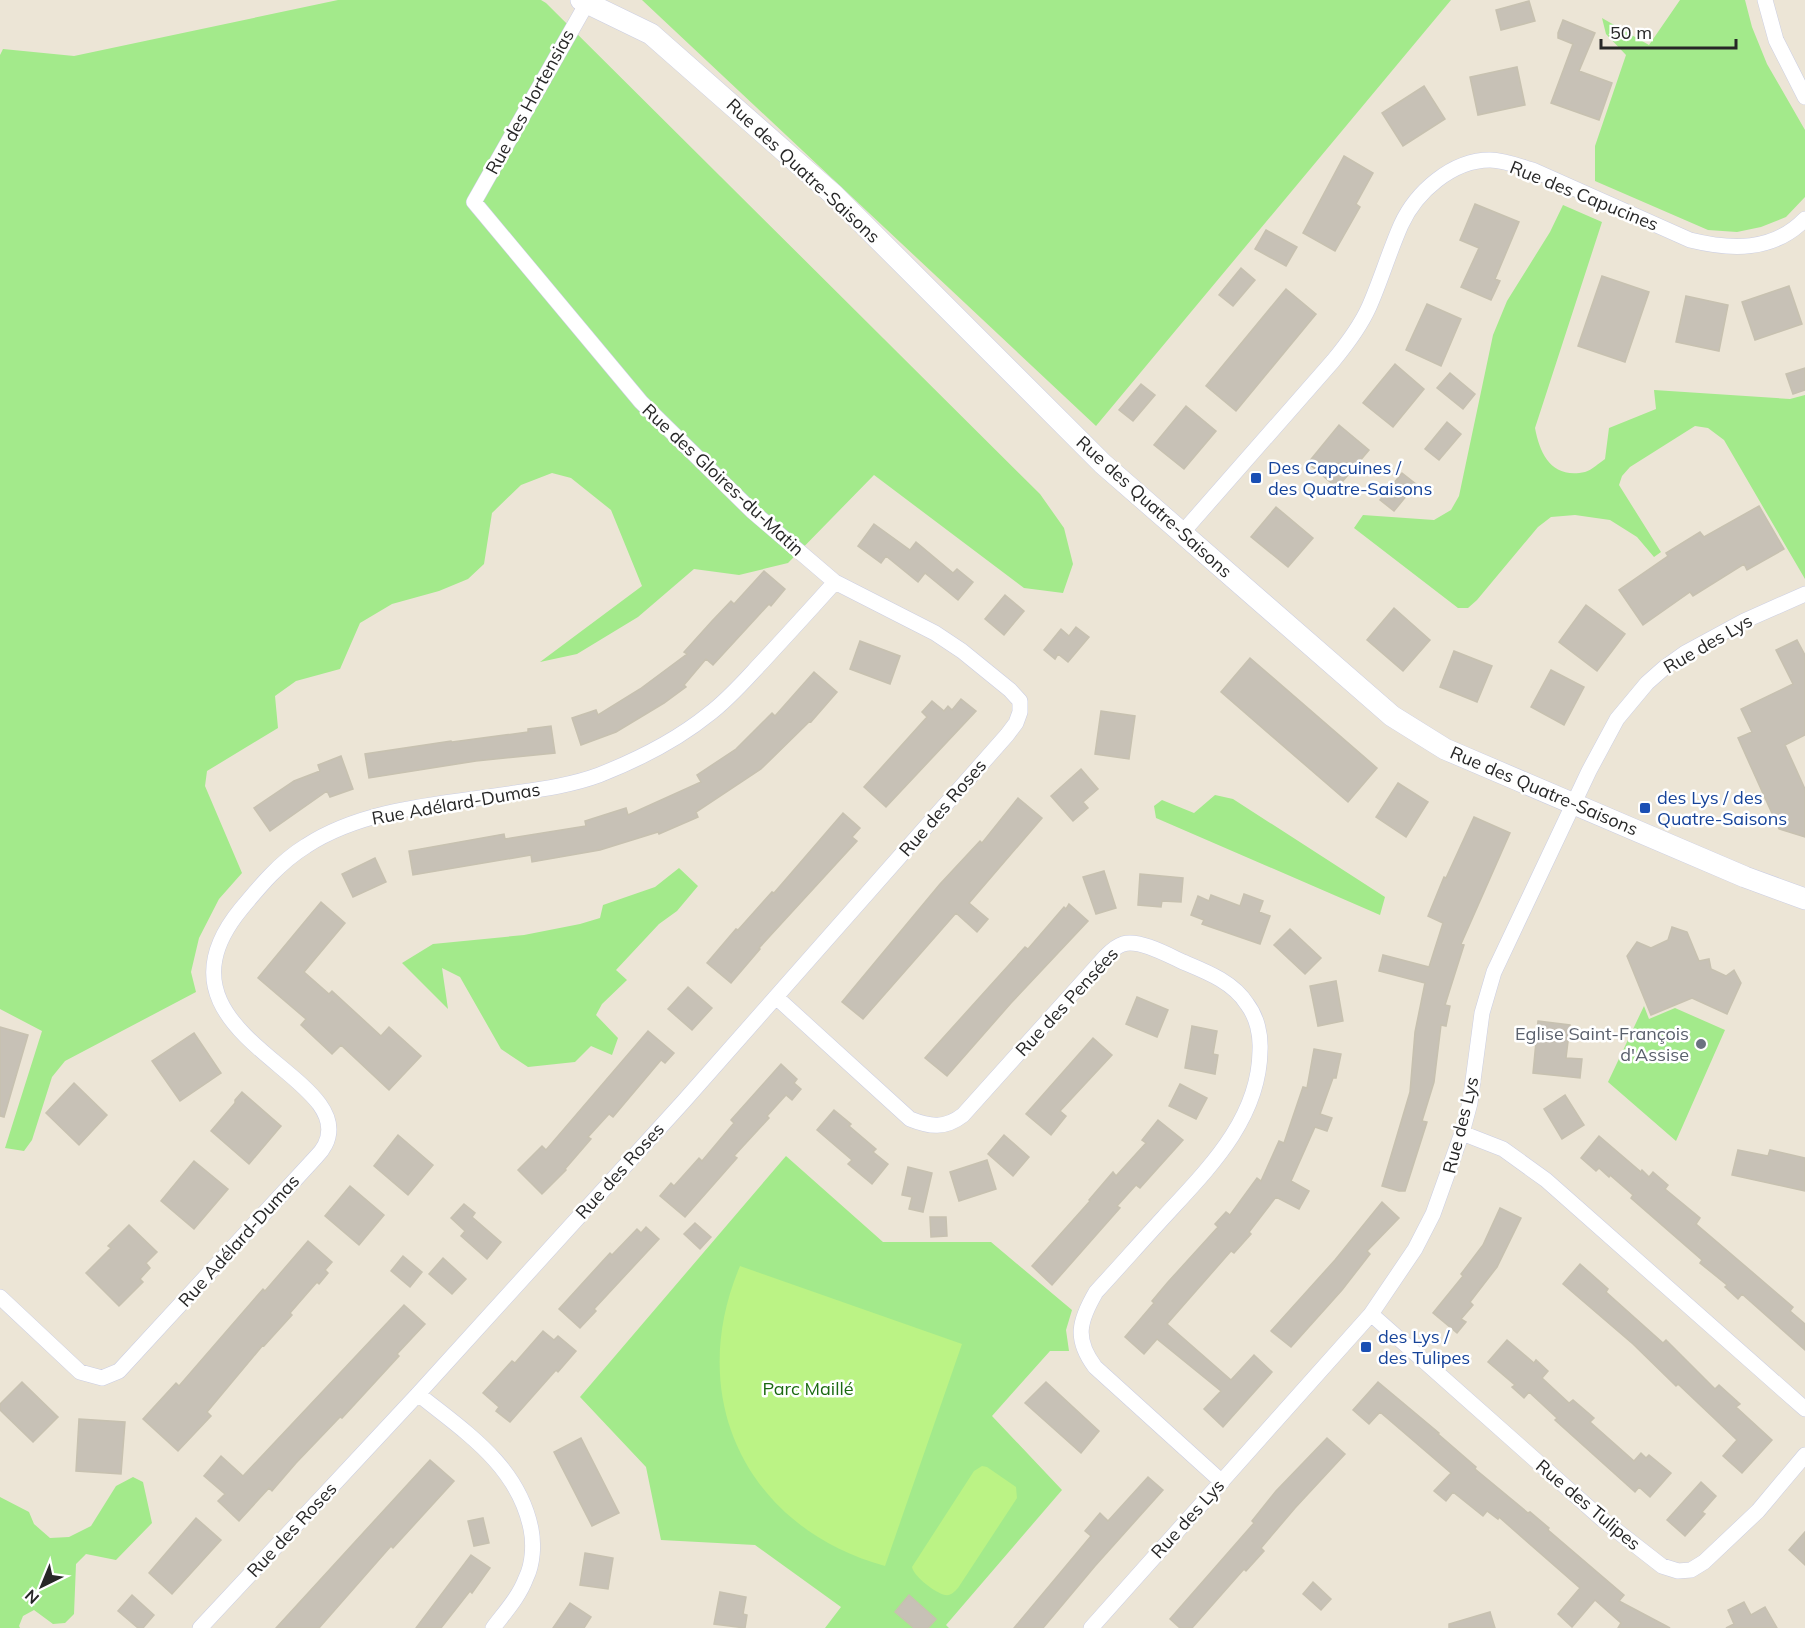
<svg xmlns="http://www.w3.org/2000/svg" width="1805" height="1628" viewBox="0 0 1805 1628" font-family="Mulish,sans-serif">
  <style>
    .green { fill: #a3ea8b }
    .pitch { fill: #bbf385 }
    .building { fill: #c7c1b6; stroke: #c7c1b0; stroke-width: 1.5 }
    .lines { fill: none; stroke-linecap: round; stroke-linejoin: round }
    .street-casing { stroke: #cbcee3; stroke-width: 16 }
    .secondary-casing { stroke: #cbcee3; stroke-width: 22 }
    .street { stroke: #fff; stroke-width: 15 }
    .secondary { stroke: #fff; stroke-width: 21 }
    .transit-dot { fill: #1a4fb4; stroke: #fff; stroke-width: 2 }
    .worship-dot { fill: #6b7280; stroke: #fff; stroke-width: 2 }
    .labels { text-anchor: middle; stroke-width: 5; stroke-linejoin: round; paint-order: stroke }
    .street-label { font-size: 18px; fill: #272727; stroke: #fff }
    .transit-label { font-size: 18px; fill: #164399; stroke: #fff; text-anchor: start }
    .worship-label { font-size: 18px; fill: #5b616d; stroke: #fff; text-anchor: end }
    .park-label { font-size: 18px; fill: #1b6a11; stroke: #fff }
  </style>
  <rect width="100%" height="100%" fill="#ece5d6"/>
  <path class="green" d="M338 0H541L546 3 1040 494 1064 528 1073 564 1063 593 1024 588 874 475 788 563 739 575 694 569 638 617 577 654 540 662 642 586 611 510 571 478 552 473 521 485 492 513 484 564 468 579 439 591 392 604 360 623 340 669 296 681 275 696 278 728 207 771 205 786 242 873 219 899 199 938 191 972 196 992 65 1061 52 1077 32 1140 24 1151 5 1148 42 1031 0 1009V55L3 49 74 56Z
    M642 0H1451L1096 426Z
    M1680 0H1745L1752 27 1767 64 1805 130V197L1786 217 1761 227 1737 232 1708 230 1595 181V146L1626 55 1606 34 1602 18 1649 45Z
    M1563 205 1602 222 1535 428C1540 455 1552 479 1585 472 1592 470 1599 463 1605 459L1609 428 1656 409 1654 390 1790 399 1805 395V579L1724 440 1708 428 1695 426 1630 467 1622 476 1619 485 1661 552 1654 557 1637 537 1610 520 1575 515 1551 517 1538 527 1477 600 1468 608H1458L1354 528 1363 515 1434 520 1451 510 1459 496 1493 335 1507 301 1550 232Z
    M1215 795 1233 799 1385 897 1380 915 1156 818 1154 806 1162 800 1194 813Z
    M679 868 698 886 677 911 659 924 616 970 627 980 602 1004 596 1015 618 1038 612 1055 591 1046 575 1062 528 1067 501 1049 460 977 442 968 448 1009 402 963 433 944 524 935 580 924 600 918 603 905 655 887Z
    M1644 1006 1649 1019 1675 1008 1725 1030 1676 1141 1608 1082Z
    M786 1156 883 1242H991L1072 1310 1066 1330 1069 1351H1050L992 1416 1062 1490 946 1625 949 1628H825L841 1607 755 1545 661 1540 646 1467 580 1397Z
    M133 1477 143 1482 152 1523 116 1560 86 1554 76 1564 74 1614 65 1623 53 1624 34 1610 23 1616 19 1626 20 1628H0V1497L29 1512 34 1524 50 1538 69 1537 91 1526 116 1486Z"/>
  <path class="pitch" d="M740 1266 962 1344 885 1566C747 1528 684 1398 740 1266Z
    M982 1466 987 1467 1016 1487 1017 1498 958 1588C954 1592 951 1596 945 1595 936 1593 914 1577 912 1567L974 1471Z"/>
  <path class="building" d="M1529 1 1535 21 1501 30 1496 10Z
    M1563 20 1595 33 1579 71 1612 83 1599 120 1551 103 1573 44 1558 38V33Z
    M1517 67 1525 105 1478 115 1470 77Z
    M1424 86 1445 119 1403 146 1382 113Z
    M1344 156 1373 173 1356 204 1360 207 1335 251 1303 233Z
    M1475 204 1519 222 1495 279 1500 281 1491 300 1461 287 1479 248 1460 240Z
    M1266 230 1297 247 1286 266 1255 249Z
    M1241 268 1255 280 1233 306 1219 295Z
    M1602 276 1649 292 1625 362 1578 346Z
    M1789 286 1802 324 1755 340 1742 302Z
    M1286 289 1316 314 1236 411 1206 386Z
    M1686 296 1728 305 1719 351 1676 342Z
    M1427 304 1461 319 1441 366 1406 350Z
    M1395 364 1424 389 1393 427 1363 403Z
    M1805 368V390L1793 394 1786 374Z
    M1450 373 1475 394 1463 409 1437 388Z
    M1141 384 1155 395 1133 421 1119 410Z
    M1186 406 1216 431 1184 469 1154 445Z
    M1447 422 1461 434 1439 460 1425 449Z
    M1339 425 1369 450 1337 488 1308 463Z
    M1402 473 1416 484 1394 511 1380 500Z
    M1759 506 1784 549 1747 570 1744 564 1693 596 1690 592 1643 625 1619 590 1668 556 1666 553 1700 532 1704 537Z
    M1276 507 1313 538 1288 567 1251 537Z
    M874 524 910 550 916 542 953 573 957 569 973 582 958 600 925 573 918 582 886 556 881 563 858 546Z
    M764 571 785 589 771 606 769 604 713 665 706 659 684 685 686 687 664 703 616 732 581 745 572 718 596 710 598 715 640 689 687 654 684 652 712 621 731 601 734 604Z
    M1005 595 1024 611 1004 635 985 619Z
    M1586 605 1625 634 1597 671 1559 642Z
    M1394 608 1430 640 1403 671 1367 640Z
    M1076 627 1089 637 1068 662 1058 654 1055 659 1044 650 1061 629 1069 636Z
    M1797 640 1805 655V735L1785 745 1805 789V837L1779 829 1738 738 1752 732 1741 709 1793 684 1776 650Z
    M860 641 900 656 890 684 850 669Z
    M1454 651 1492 666 1477 702 1440 687Z
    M1250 658 1377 768 1348 802 1221 692Z
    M1551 670 1584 687 1564 725 1531 707Z
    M814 672 837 692 811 722 810 721 761 769 696 812 698 817 659 834 658 832 600 850 532 862 531 855 413 875 409 851 504 834 505 839 586 826 585 821 626 808 628 815 701 782 697 775 736 749 772 713 775 716Z
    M961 699 976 711 886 807 864 787 927 717 922 712 932 701 944 711 948 706 952 710Z
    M1101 711 1135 716 1129 759 1095 754Z
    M551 726 555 753 476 761 369 778 365 754 451 741 452 742 528 732V729Z
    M341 756 353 789 330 797 327 791 270 831 254 808 294 781 320 771 318 765Z
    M1081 769 1098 789 1083 802 1088 808 1073 821 1051 796Z
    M1398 783 1428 802 1406 837 1376 817Z
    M1018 798 1042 818 969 903 988 919 977 932 956 913 863 1019 842 1002 940 884 980 841 982 843Z
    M843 813 860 828 852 837 857 841 759 948 760 949 731 983 707 963 736 929 738 930 772 892 774 893Z
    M1474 817 1510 833 1461 944 1464 945 1445 1005 1450 1006 1446 1026 1441 1025 1434 1082 1422 1121 1427 1122 1405 1191H1399L1382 1186 1410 1092 1415 1032 1425 983 1379 971 1383 955 1429 967 1443 923 1428 916 1444 877 1446 878Z
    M375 858 386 882 353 897 342 874Z
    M1104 871 1116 908 1096 914 1083 877Z
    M1140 874 1183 878 1181 902 1162 901 1161 907 1138 905Z
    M1244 894 1263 901 1259 912 1270 916 1260 944 1202 924 1204 920 1191 915 1198 896 1209 901 1211 895 1240 906Z
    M321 902 345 923 304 972 329 994 332 991 381 1036 389 1027 421 1056 389 1090 341 1045 332 1054 301 1025 306 1019 258 978Z
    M1069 904 1088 921 1011 1003 947 1076 925 1058 1025 947 1028 949 1064 907 1066 909Z
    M1672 927 1687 932 1699 961 1709 959 1711 969 1726 976 1734 970 1741 983 1727 1014 1692 998 1651 1015 1627 956 1637 942 1651 948 1668 940Z
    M1290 929 1321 958 1305 974 1274 945Z
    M1336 981 1343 1021 1318 1026 1310 986Z
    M688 987 712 1008 692 1030 668 1009Z
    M1137 997 1168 1010 1157 1037 1126 1024Z
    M1538 1021 1570 1025 1566 1058 1582 1059 1580 1078 1533 1073Z
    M1192 1026 1217 1031 1213 1054 1218 1055 1215 1074 1185 1068Z
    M0 1027 28 1035 4 1117 0 1116Z
    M648 1031 674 1053 665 1063 661 1060 613 1117 609 1114 588 1137 591 1139 565 1169 566 1170 542 1194 518 1170 542 1146 546 1150Z
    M194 1033 221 1073 180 1101 152 1061Z
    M1093 1038 1112 1055 1060 1111 1066 1116 1051 1135 1026 1114Z
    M1314 1049 1341 1054 1336 1078H1333L1320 1114 1332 1118 1327 1131 1315 1127 1291 1181 1309 1191 1299 1209 1276 1197 1249 1232 1251 1234 1234 1253 1231 1251 1167 1324 1231 1380 1254 1355 1272 1372 1223 1427 1204 1409 1221 1391 1157 1339 1144 1354 1125 1337 1154 1303 1152 1301 1168 1282 1218 1227 1215 1224 1226 1212 1230 1215 1257 1178 1261 1181 1279 1141 1284 1143 1303 1087 1307 1088Z
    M781 1064 797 1079 794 1083 801 1089 792 1100 786 1095 767 1116 769 1118 734 1156 737 1158 685 1217 660 1196 671 1183 674 1186 699 1158 702 1161 734 1123 731 1120Z
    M74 1083 107 1115 79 1145 46 1113Z
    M1180 1084 1207 1098 1196 1119 1169 1106Z
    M242 1092 281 1126 249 1164 211 1131 235 1103V1100Z
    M1565 1095 1584 1125 1562 1139 1544 1109Z
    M834 1110 851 1124 849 1126 876 1149 873 1152 888 1164 872 1184 848 1164 852 1160 817 1130Z
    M1158 1120 1183 1140 1140 1188 1136 1185 1117 1206 1120 1208 1052 1285 1032 1266 1090 1201 1089 1200 1113 1172 1116 1176 1146 1143 1142 1140Z
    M398 1135 433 1165 408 1195 374 1166Z
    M1004 1135 1029 1157 1013 1176 988 1154Z
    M1599 1136 1641 1172 1642 1170 1649 1177 1653 1172 1668 1185 1665 1189 1700 1218 1696 1224 1793 1307 1790 1311 1805 1324V1350L1742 1294 1738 1299 1725 1287 1727 1285 1700 1263 1702 1260 1631 1198 1633 1195 1610 1175 1609 1177 1599 1168 1596 1171 1581 1158Z
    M1738 1150 1768 1156 1770 1150 1805 1158V1191L1732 1175Z
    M987 1160 996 1189 959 1201 950 1172Z
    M194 1161 228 1189 194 1229 161 1201Z
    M908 1167 932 1173 923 1212 909 1209 912 1197 902 1195Z
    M350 1186 384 1215 359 1245 325 1216Z
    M1382 1202 1399 1218 1367 1251 1370 1254 1342 1290 1291 1347 1271 1331 1335 1260Z
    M464 1204 475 1213 472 1217 501 1242 487 1259 461 1236 465 1231 451 1218Z
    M1500 1208 1521 1218 1497 1267 1470 1302 1473 1305 1461 1319 1466 1322 1457 1333 1433 1313 1463 1276 1461 1274 1483 1245Z
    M930 1217H946L947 1236 931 1237Z
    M695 1223 711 1237 700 1249 684 1234Z
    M129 1225 157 1252 146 1263 150 1268 140 1279 143 1282 119 1306 86 1273 111 1248 108 1246Z
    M646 1227 659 1239 594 1309 596 1311 580 1328 559 1309 610 1253 612 1255 637 1229 641 1233Z
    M308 1241 332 1262 325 1270 328 1273 319 1284 317 1282 290 1313 292 1315 264 1346 263 1345 207 1412 211 1416 178 1451 143 1419 176 1383 179 1386 263 1289 265 1291Z
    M403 1256 422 1272 410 1287 391 1271Z
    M443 1258 466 1279 452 1294 429 1274Z
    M1580 1264 1608 1289 1606 1292 1663 1343 1666 1340 1715 1389 1719 1385 1740 1404 1736 1407 1772 1440 1742 1473 1723 1456 1737 1440 1678 1384 1676 1386 1633 1344 1563 1284Z
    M404 1305 425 1324 397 1354 399 1356 342 1418 340 1417 296 1463 272 1491 269 1488 239 1521 218 1501 225 1494 204 1476 221 1456 243 1476Z
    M543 1331 554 1340 558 1336 576 1351 558 1372 556 1370 510 1422 496 1411 499 1407 483 1393 512 1361 515 1363Z
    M1507 1340 1534 1363 1536 1360 1548 1371 1542 1378 1569 1403 1573 1400 1594 1418 1590 1422 1634 1461 1641 1453 1646 1458 1649 1455 1671 1473 1650 1497 1639 1487 1635 1492 1555 1420 1557 1418 1529 1392 1524 1398 1512 1387 1515 1385 1488 1362Z
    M22 1382 58 1417 33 1442 0 1410V1404Z
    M1046 1382 1099 1431 1081 1453 1025 1403Z
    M1378 1382 1439 1433 1438 1434 1476 1467 1475 1469 1528 1513 1530 1512 1549 1528 1548 1530 1624 1595 1619 1601 1670 1628H1618L1621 1623 1595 1600 1572 1627 1558 1614 1580 1588 1499 1517 1498 1519 1487 1511 1483 1516 1453 1492 1446 1501 1434 1491 1451 1473 1380 1412 1369 1424 1353 1410Z
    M79 1419 125 1422 121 1474 76 1471Z
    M581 1438 619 1513 592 1526 554 1452Z
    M1327 1438 1345 1454 1295 1508 1261 1548 1264 1551 1246 1571 1244 1569 1192 1628H1180L1170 1619 1254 1523 1252 1521 1276 1491Z
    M430 1460 454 1481 393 1548 391 1546 319 1628H276Z
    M1148 1477 1163 1490 1095 1566 1043 1628H1014L1091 1536 1085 1531 1100 1513 1108 1521Z
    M1701 1482 1716 1496 1702 1512 1705 1514 1685 1536 1667 1520Z
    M196 1518 221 1540 172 1594 149 1573Z
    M483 1518 489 1543 474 1546 468 1521Z
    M1805 1532V1565L1789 1550Z
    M585 1553 613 1558 608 1589 580 1585Z
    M471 1555 490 1568 472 1593 470 1591 441 1628H416Z
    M1313 1582 1331 1599 1321 1610 1303 1594Z
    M720 1592 746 1597 743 1614 747 1615 745 1628 714 1624Z
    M132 1595 154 1615 143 1628H138L118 1611Z
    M909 1595 936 1619 928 1628H914L895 1612Z
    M1744 1602 1751 1615 1765 1607 1777 1628H1726L1734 1624 1728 1610Z
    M570 1603 591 1617 584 1628H553Z
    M1490 1612 1495 1628H1449V1624Z"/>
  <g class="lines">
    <defs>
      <path id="street" d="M1765 0 1776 40 1805 97
        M1182 533 1333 361C1347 344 1360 327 1369 307 1381 280 1389 252 1401 225 1416 192 1452 160 1490 160 1505 160 1521 167 1535 171L1690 240C1731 250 1773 252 1805 219
        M776 997 910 1119C930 1127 945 1129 963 1115L1105 957C1110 952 1116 946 1123 944 1139 939 1168 955 1183 962 1207 972 1233 982 1247 1004 1257 1017 1261 1035 1260 1051 1259 1120 1207 1170 1164 1217 1141 1242 1119 1267 1096 1292 1079 1321 1074 1339 1095 1367L1222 1482
        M1462 1133 1503 1149 1546 1180 1805 1409
        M0 1297 80 1372 102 1378 119 1371 316 1157C319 1154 323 1149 325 1145 361 1074 138 1035 241 909 260 886 280 862 306 846 366 807 446 804 515 793 543 789 572 785 599 775 637 760 677 740 709 714 729 699 746 679 763 661 787 635 811 609 835 582
        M1371 1314 1603 1520 1662 1566 1678 1571 1691 1570 1704 1562 1758 1511 1805 1455
        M418 1394C465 1432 518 1465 531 1529 534 1544 533 1564 526 1578 519 1597 505 1612 493 1628
        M200 1628 418 1394 684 1101 1007 735 1016 723 1020 712V701L1010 690 962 651 935 633 835 582 752 511 641 402 474 202 587 3
        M1091 1628 1371 1314 1415 1249 1433 1214 1462 1133 1470 1103 1482 1013 1494 972 1589 771 1617 719 1647 683 1664 668 1685 653 1744 621 1805 594"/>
      <path id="secondary" d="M581 0 651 34 834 195 1103 464 1392 716 1445 749 1745 877 1805 899"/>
    </defs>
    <use href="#street" class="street-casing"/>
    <use href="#secondary" class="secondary-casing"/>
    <use href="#street" class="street"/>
    <use href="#secondary" class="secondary"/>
  </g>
  <g class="transit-dot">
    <rect x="1250" y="472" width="12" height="12" rx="3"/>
    <rect x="1639" y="802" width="12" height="12" rx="3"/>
    <rect x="1360" y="1341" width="12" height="12" rx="3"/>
  </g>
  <circle class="worship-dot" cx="1701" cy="1044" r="6"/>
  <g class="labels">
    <g class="street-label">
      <text transform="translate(530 102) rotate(-61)" y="6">Rue des Hortensias</text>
      <text transform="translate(803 171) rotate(43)" y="6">Rue des Quatre-Saisons</text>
      <text transform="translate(1584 196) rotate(22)" y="6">Rue des Capucines</text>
      <text transform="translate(723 480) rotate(43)" y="6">Rue des Gloires-du-Matin</text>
      <text transform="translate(1154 507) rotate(42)" y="6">Rue des Quatre-Saisons</text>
      <text transform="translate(1708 644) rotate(-30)" y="6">Rue des Lys</text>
      <text transform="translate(1544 791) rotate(23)" y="6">Rue des Quatre-Saisons</text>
      <text transform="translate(456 804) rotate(-10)" y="6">Rue Adélard-Dumas</text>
      <text transform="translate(943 808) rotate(-49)" y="6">Rue des Roses</text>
      <text transform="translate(1067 1002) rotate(-47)" y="6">Rue des Pensées</text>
      <text transform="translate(1461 1125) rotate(-76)" y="6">Rue des Lys</text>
      <text transform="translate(620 1171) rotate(-48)" y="6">Rue des Roses</text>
      <text transform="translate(239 1241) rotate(-48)" y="6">Rue Adélard-Dumas</text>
      <text transform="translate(1588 1505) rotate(40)" y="6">Rue des Tulipes</text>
      <text transform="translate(1188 1519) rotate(-48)" y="6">Rue des Lys</text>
      <text transform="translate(292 1530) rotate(-47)" y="6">Rue des Roses</text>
    </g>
    <g class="transit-label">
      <text x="1268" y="474">Des Capcuines /<tspan x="1268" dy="21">des Quatre-Saisons</tspan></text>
      <text x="1657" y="804">des Lys / des<tspan x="1657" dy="21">Quatre-Saisons</tspan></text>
      <text x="1378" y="1343">des Lys /<tspan x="1378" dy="21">des Tulipes</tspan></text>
    </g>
    <g class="worship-label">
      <text x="1689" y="1040">Eglise Saint-François<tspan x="1689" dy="21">d'Assise</tspan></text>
    </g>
    <g class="park-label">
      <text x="808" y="1395">Parc Maillé</text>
    </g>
  </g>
  <g transform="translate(42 1586) rotate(223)" stroke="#ffffff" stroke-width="4.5" paint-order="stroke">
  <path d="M0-4.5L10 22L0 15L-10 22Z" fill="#272727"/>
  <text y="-9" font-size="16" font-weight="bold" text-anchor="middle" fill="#272727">N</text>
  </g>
  <path d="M1601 39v9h135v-9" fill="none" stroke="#272727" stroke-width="3"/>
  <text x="1610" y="39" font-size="18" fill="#272727" stroke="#ffffff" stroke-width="4.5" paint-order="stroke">50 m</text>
</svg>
